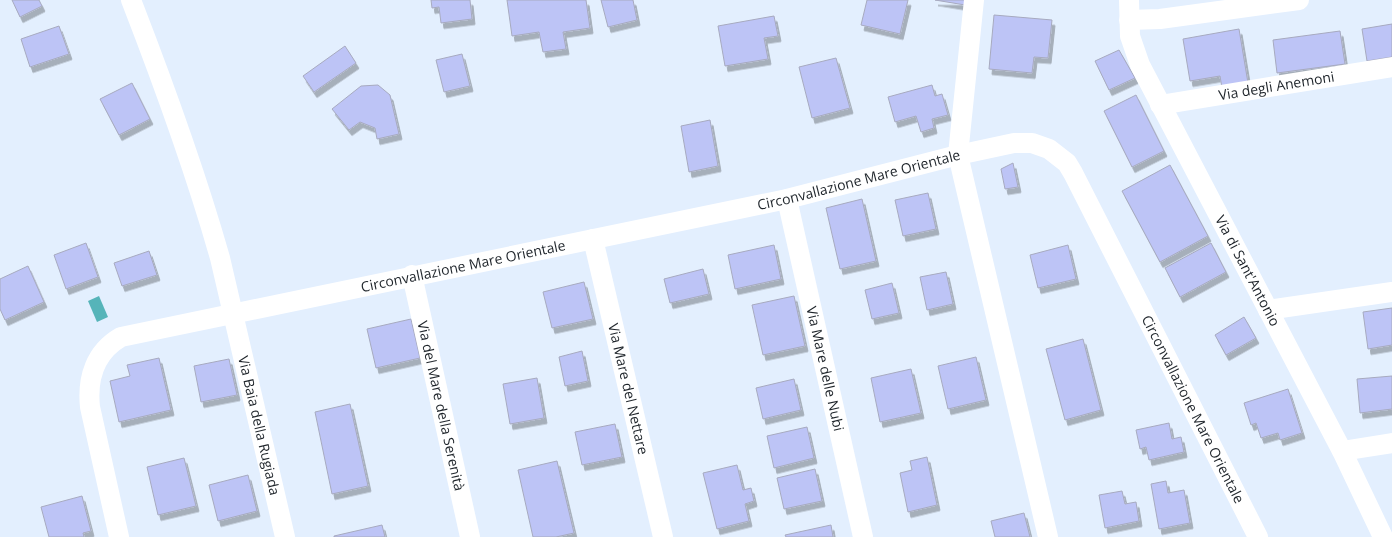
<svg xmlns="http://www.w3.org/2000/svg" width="1392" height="537" viewBox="0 0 1392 537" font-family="'Open Sans',sans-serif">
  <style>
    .water { fill: #56b4b9 }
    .building { fill: #bdc4f6; stroke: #a7aabf; filter: url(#shadow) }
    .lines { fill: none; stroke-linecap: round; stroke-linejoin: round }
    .street { stroke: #fff; stroke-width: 20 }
    .labels { text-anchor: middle; stroke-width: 4; stroke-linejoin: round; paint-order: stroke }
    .street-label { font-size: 14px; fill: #1e242a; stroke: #e3effe }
  </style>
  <defs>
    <filter id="shadow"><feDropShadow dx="3" dy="5.5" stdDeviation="0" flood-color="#0004"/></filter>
  </defs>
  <rect width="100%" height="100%" fill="#e3effe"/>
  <path class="water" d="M99 296 108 317 97 322 88 301Z"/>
  <path class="building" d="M12 0H39L42 6 20 17Z
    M431 0H470L472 19 441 23 439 7 432 8Z
    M507 0H586L590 28 563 32 566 49 543 52 539 32 512 36Z
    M601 0H633L637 20 608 27Z
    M867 0H908L900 34 861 25Z
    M935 0H966L965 5Z
    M994 15 1052 20 1048 58 1034 57 1032 73 989 69Z
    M774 16 778 36 764 38 768 59 725 66 718 26Z
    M1392 24V57L1367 61 1362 29Z
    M59 26 69 54 30 67 21 39Z
    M1239 29 1248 83 1222 88 1220 76 1190 81 1183 39Z
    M1340 31 1345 64 1277 73 1273 40Z
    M345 46 356 63 314 92 303 76Z
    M1119 50 1135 78 1109 90 1095 61Z
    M462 54 470 86 444 92 436 60Z
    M836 58 850 108 812 118 799 67Z
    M132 83 150 119 119 135 100 99Z
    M378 85 390 95 399 134 377 139 375 128 360 122 349 130 332 109 361 86Z
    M932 85 935 96 942 94 948 115 932 119 934 128 921 132 916 116 895 122 888 97Z
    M1136 95 1164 151 1132 167 1104 111Z
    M710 120 718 166 689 172 681 126Z
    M1013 163 1018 187 1005 189 1001 169Z
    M1170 165 1208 236 1160 262 1122 191Z
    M928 193 936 229 903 236 895 200Z
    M862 199 876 261 840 269 826 208Z
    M86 243 98 277 66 289 54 255Z
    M1211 243 1226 272 1180 297 1165 268Z
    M774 245 781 279 735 289 728 255Z
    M1068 245 1076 279 1038 288 1030 255Z
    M149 251 157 275 122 286 114 263Z
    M28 266 44 302 5 320 0 309V279Z
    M703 269 709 294 670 303 664 279Z
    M946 272 953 304 927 310 920 277Z
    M584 282 593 319 552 328 543 292Z
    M892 283 899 313 872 319 865 290Z
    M794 296 805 346 763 355 752 305Z
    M1392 308V345L1368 349 1363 312Z
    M1244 317 1256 338 1226 355 1215 335Z
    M411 319 420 358 376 368 367 329Z
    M1083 339 1101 410 1065 420 1046 349Z
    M582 351 588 381 565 386 559 357Z
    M976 357 986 400 948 409 938 366Z
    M159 358 171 410 119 422 110 381 130 376 127 365Z
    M229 359 237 395 201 402 194 366Z
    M911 369 921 413 880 422 871 378Z
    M1392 376V409L1360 413 1357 379Z
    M537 378 544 418 510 424 503 384Z
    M794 379 801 410 763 419 756 388Z
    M1288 389 1302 433 1280 440 1278 433 1261 438 1256 423 1251 425 1244 403Z
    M350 404 368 486 332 494 315 412Z
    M1169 423 1172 439 1181 437 1184 452 1149 460 1146 447 1140 449 1136 430Z
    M615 424 622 457 582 465 575 432Z
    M807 427 814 458 774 468 767 436Z
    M927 457 937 505 908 512 900 473 912 470 910 461Z
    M184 458 196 506 158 515 147 467Z
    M557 461 574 533 556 537H533L518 470Z
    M737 465 743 490 751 488 754 501 745 504 749 521 717 529 703 473Z
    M815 469 822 501 784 509 777 478Z
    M248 475 257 511 218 521 209 485Z
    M1166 481 1168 493 1184 490 1190 523 1159 529 1151 484Z
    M1122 491 1125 504 1136 502 1139 521 1105 528 1099 495Z
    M82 496 91 531 83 533 84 537H49L41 507Z
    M1024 513 1030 537H995L991 521Z
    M382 525 385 537H334V536Z
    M831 525 833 537H786L785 535Z"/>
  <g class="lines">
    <g class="street">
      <path id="s1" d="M131 0C164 85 195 170 220 258L285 537"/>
      <path d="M974 0 958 155 1048 537"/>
      <path id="s2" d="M1129 0 1130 36 1140 65 1342 451 1383 537"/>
      <path d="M1129 20 1160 19 1299 0"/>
      <path id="s3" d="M1160 105 1392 67"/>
      <path id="s4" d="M787 199 863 537"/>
      <path id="s5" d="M593 239 663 537"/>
      <path id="s6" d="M412 275 470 537"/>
      <path d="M1268 310 1392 292"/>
      <path d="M1342 451 1392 443"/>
      <path id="s7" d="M119 537 90 407C87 378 95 352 121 337L787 199 958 155 1014 143H1032L1049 149 1067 163 1073 173 1258 537"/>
    </g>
  </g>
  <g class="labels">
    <g class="street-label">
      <text dy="5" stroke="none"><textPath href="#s3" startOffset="118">Via degli Anemoni</textPath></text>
      <text dy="5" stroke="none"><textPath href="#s7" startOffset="969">Circonvallazione Mare Orientale</textPath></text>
      <text dy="5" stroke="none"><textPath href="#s7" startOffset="564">Circonvallazione Mare Orientale</textPath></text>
      <text dy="5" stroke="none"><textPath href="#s2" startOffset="299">Via di Sant'Antonio</textPath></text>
      <text dy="5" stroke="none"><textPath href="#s4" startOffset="174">Via Mare delle Nubi</textPath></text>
      <text dy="5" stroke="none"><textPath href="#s5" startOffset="154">Via Mare del Nettare</textPath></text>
      <text dy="5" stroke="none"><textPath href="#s6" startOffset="134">Via del Mare della Serenità</textPath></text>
      <text dy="5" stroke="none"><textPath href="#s7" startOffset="1464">Circonvallazione Mare Orientale</textPath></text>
      <text dy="5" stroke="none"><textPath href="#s1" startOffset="445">Via Baia della Rugiada</textPath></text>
    </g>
  </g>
</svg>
